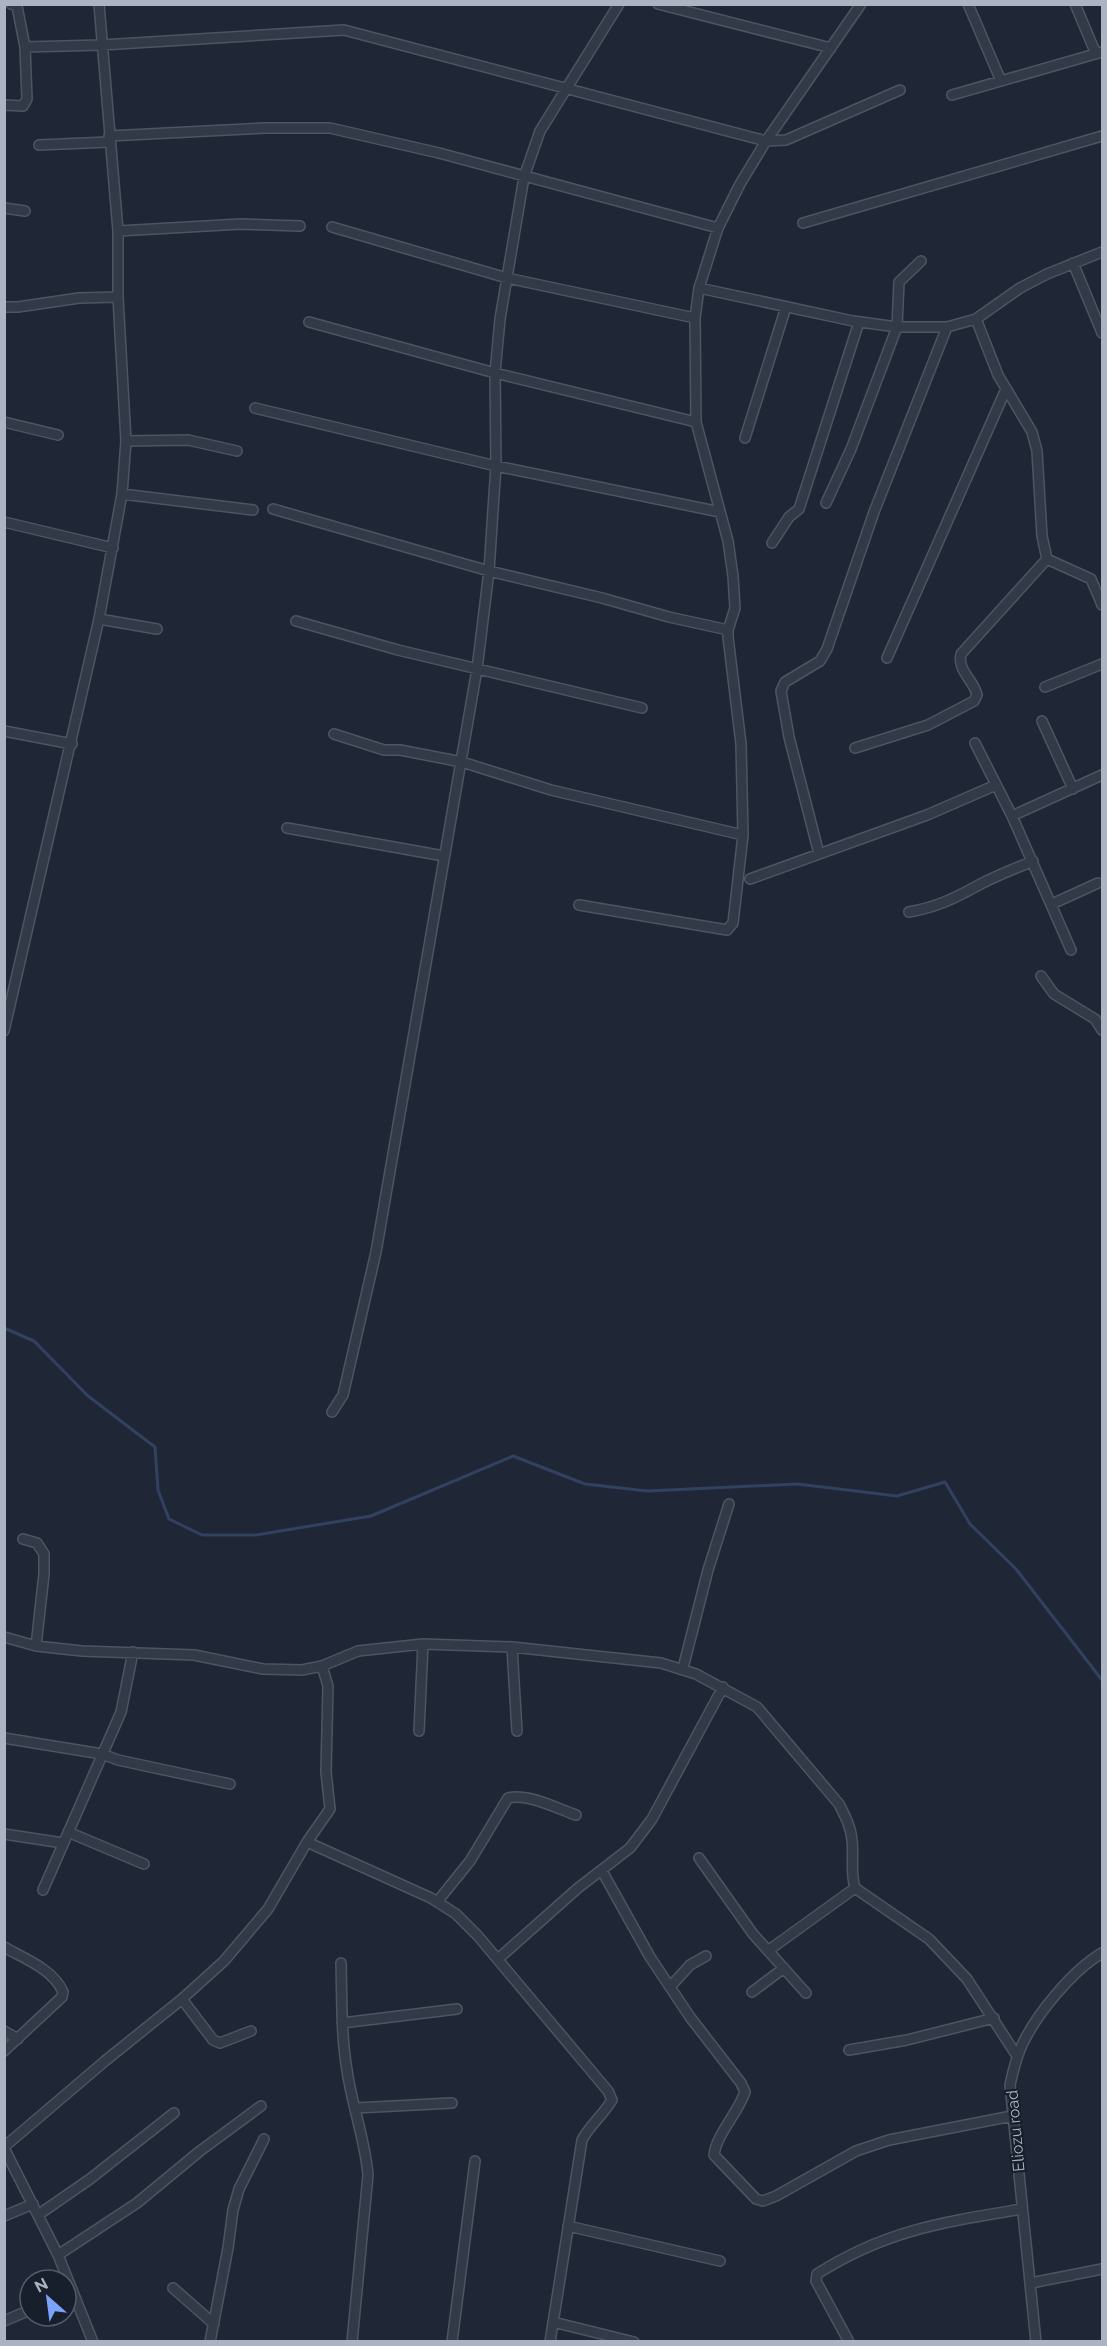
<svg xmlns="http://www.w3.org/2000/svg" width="1107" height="2346" viewBox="0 0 1107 2346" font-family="Raleway,sans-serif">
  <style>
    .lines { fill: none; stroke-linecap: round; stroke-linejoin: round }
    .stream { stroke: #32415f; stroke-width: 3 }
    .minor-casing { stroke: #4d5462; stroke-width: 12 }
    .minor { stroke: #323947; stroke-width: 9 }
    .labels { text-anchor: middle; stroke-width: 4.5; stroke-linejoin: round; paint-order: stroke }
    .street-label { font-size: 16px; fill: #acb4c4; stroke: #181f2c }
  </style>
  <rect width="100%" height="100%" fill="#1f2737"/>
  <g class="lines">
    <path class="stream" d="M4 1328 34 1341 88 1396 155 1447 158 1490 169 1519 202 1535H256L371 1516 513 1456 585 1484 647 1491 797 1484 897 1496 945 1482 970 1524 1016 1569 1102 1680"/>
    <defs>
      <path id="minor" d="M99 4 118 231V297L126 441 122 494 99 619 157 629
        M658 4 831 48
        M968 4 1001 81
        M1075 4 1096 54
        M25 47 102 45 344 30 766 141 786 140 900 90
        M952 95 1102 52
        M4 105 23 106 27 99 25 47 17 6 11 4
        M109 136 265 128H330L439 153 718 228
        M39 145 109 142
        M4 208 25 211
        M803 223 1102 136
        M332 227 507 278 695 318
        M118 231 241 224 300 226
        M1073 263 1102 333
        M699 288 853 321 897 327H947L976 319 1020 288 1047 274 1102 252
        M4 307H18L79 298 118 297
        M976 319 998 375 1032 432 1037 451 1042 536 1047 559
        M309 322 495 373 696 422
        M255 408 496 466 720 512
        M4 422 58 435
        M745 438 786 307
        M126 441 188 440 237 451
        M122 494 253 510
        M826 503 851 449 897 327 899 282 921 261
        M273 509 489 571 602 598 669 617 728 630
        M4 522 113 548
        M772 543 789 517 799 509 859 322
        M1047 559 1091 579 1102 605
        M296 621 398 650 642 708
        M887 658 1006 389
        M1045 687 1102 664
        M1042 721 1073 789
        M4 731 72 744
        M334 734 384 750H400L462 762 551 790 743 835
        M975 743 1012 816 1071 950
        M855 748 928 725 974 701 977 695C974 680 957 671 961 654L1047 559
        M1012 816 1102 775
        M287 828 444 856
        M819 854 789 737 781 691 785 682 820 661 827 649 874 512 947 327
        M750 879 927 815 996 785
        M1052 904 1098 883
        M579 905 727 930 733 923 743 835 741 744 728 637V630L735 608 733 576 728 541 696 422 695 318 699 288 718 228 740 184 766 141 861 4
        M909 912C937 907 953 899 977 886 995 876 1014 869 1033 861
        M1041 976 1054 994 1095 1019 1102 1030
        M4 1031 99 619
        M332 1412 343 1395 376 1252 477 669 489 571 493 510 496 466 495 373 500 319 524 177 540 131 619 4
        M23 1539 37 1543 44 1554V1574L36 1646
        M4 1637 36 1646 82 1651 194 1655 263 1669 302 1670 322 1666 358 1651 423 1644
        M512 1647 517 1731
        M683 1668 708 1570 729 1504
        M419 1731 423 1644 512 1647 661 1663 696 1674 757 1707 839 1804C845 1816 851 1827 852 1840 854 1856 850 1872 855 1888L929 1939 967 1979 1017 2056
        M4 1738 102 1754 118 1760 230 1784
        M68 1832 144 1864
        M4 1834 63 1843
        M307 1842 431 1898 456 1914 478 1936 608 2091 612 2100C603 2115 590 2125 582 2140L550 2342
        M699 1858 753 1934 806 1993
        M602 1871 650 1957 690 2017 741 2083 745 2092C738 2113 716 2135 714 2155L756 2199 763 2201 776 2196 856 2151 889 2140 1012 2116
        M43 1890 121 1712 133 1652
        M437 1902 470 1861 508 1798C528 1793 556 1808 576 1815
        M4 1947C25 1959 53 1969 63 1992L62 1997 4 2051
        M769 1950 855 1888
        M498 1959 578 1888 630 1848 652 1819 723 1687
        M341 1963C342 1999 341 2035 347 2070 352 2106 365 2139 368 2175L352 2342
        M670 1987 690 1965 706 1956
        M752 1992 784 1968
        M182 1999 213 2040 220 2043 251 2031
        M342 2023 457 2009
        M4 2031 18 2039
        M849 2050 907 2040 994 2018
        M356 2108 452 2103
        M4 2147 105 2061 182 1999 224 1961 268 1909 307 1842 330 1809 326 1772 328 1686 322 1666
        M4 2148 58 2255 93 2342
        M38 2215 90 2179 174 2113
        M4 2216 33 2204
        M568 2226 720 2261
        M58 2255 137 2203 200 2151 261 2106
        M1031 2283 1102 2269
        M173 2288 214 2324
        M4 2321 30 2310
        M553 2322 634 2342
        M210 2342 228 2248 233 2210 239 2189 264 2139
        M452 2342 475 2161
        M849 2342 816 2281 817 2274C886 2230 944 2222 1022 2209
        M1036 2342 1010 2085C1013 2071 1016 2058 1022 2045 1037 2013 1073 1970 1102 1953"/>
    </defs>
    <use href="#minor" class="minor-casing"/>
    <use href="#minor" class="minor"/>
  </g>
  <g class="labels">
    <g class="street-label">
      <text transform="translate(1015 2131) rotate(-95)" y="6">Eliozu road</text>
    </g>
  </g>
  <rect width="1107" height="2346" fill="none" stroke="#acb4c4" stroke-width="12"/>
  <g transform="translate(48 2298) rotate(332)"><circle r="28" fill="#181f2c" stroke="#535b69" stroke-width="1.5"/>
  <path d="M0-4.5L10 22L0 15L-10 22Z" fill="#7ba3fb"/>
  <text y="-9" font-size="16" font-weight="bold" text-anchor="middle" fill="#acb4c4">N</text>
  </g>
</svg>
